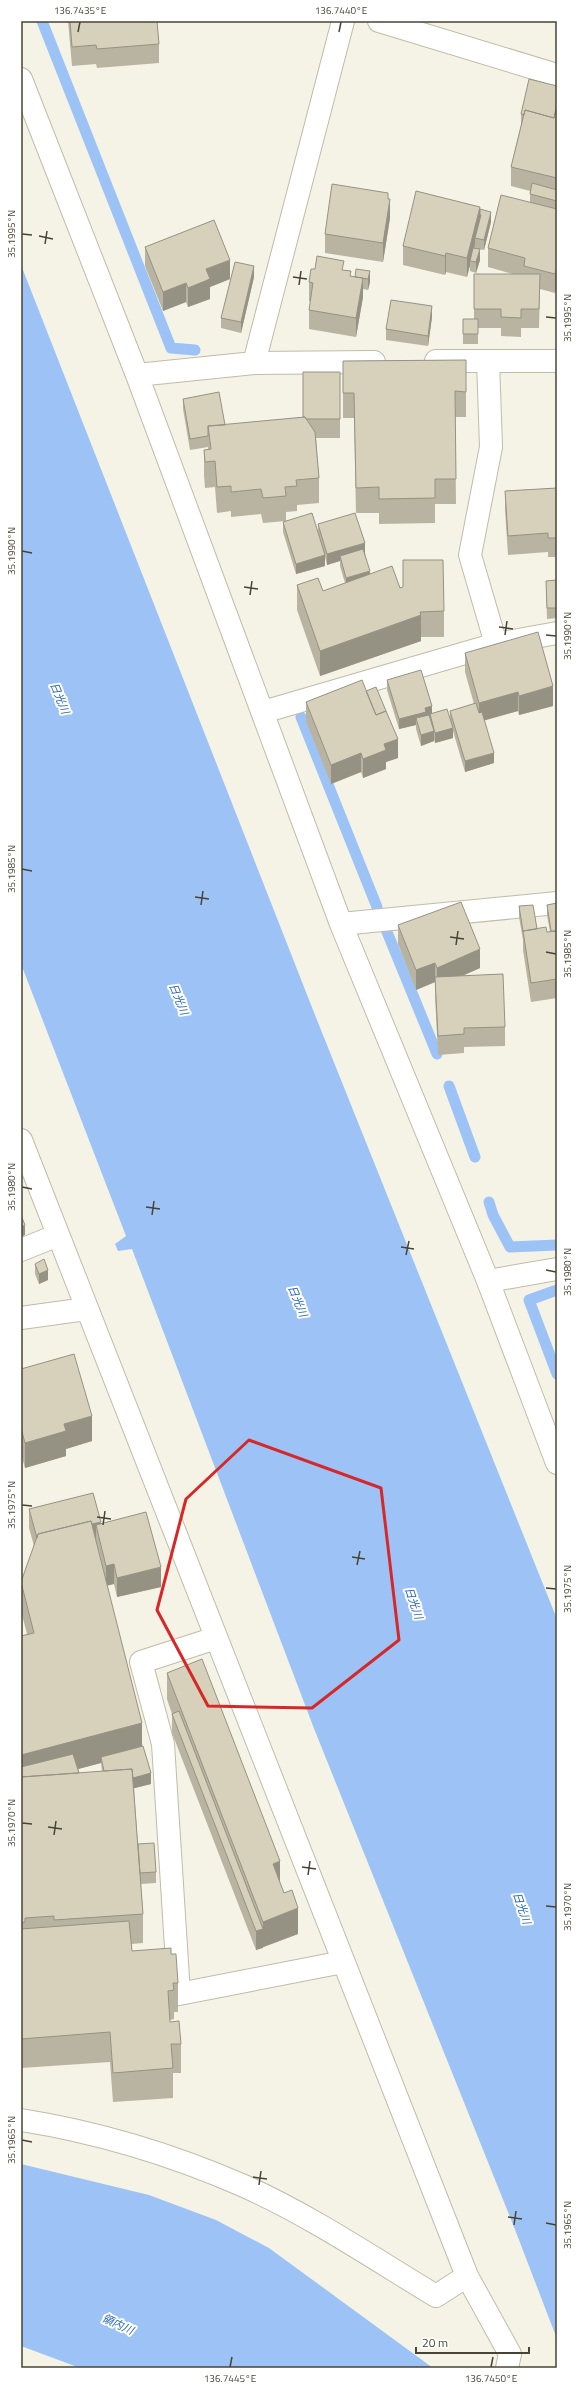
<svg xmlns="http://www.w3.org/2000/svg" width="578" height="2389" viewBox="0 0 578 2389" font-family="'Titillium Web','Noto Sans JP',sans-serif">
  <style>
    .water { fill: #9dc3f6 }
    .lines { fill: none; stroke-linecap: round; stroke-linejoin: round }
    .stream { stroke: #9dc3f6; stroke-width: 11 }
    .minor-casing { stroke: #c1bca8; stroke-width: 24 }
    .minor { stroke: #fff; stroke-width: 22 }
    .wall { fill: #b9b4a1; fill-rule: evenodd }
    .shaded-wall { fill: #969283 }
    .building { fill: #d7d1bb; stroke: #969283 }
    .marked { fill: none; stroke: #d62828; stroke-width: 3; stroke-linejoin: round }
    .ticks { fill: none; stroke: #484435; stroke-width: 1.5 }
    .labels { text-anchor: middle; stroke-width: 4; stroke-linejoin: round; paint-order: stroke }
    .water-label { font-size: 11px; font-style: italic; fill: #2464bd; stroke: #fff }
    .neatline { fill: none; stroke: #484435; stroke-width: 1.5 }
    .ticks-label { font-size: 10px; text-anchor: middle; fill: #484435 }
  </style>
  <rect width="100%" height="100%" fill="#f5f3e6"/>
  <path class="water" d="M21 265 315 1015 557 1619V2339L514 2227 313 1726 132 1249 118 1251 115 1244 126 1236 21 964Z
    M21 2164 149 2195 216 2220 269 2248 433 2368H80L21 2346Z"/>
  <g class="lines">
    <path class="stream" d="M42 21 171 348 195 350
      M301 717 377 907
      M385 927 437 1054
      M449 1086 475 1157
      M489 1202 493 1215 510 1247 557 1245
      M557 1290 529 1300 557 1374"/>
    <defs>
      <path id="minor" d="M379 21 557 75
        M21 79 137 375 341 924 488 1281 557 1463
        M436 361H557
        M488 361 491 447 470 555 496 644
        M254 363 343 21
        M137 375 254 363 374 362
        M263 712 496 644 557 633
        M341 924 557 903
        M21 1140 467 2276 510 2354 507 2368
        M21 1250 58 1235
        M488 1281 557 1269
        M21 1318 86 1309
        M216 1638 141 1662 163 1744 179 1994 343 1962
        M21 2120C97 2132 173 2155 244 2186 311 2216 373 2258 436 2296L467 2276"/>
    </defs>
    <use href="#minor" class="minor-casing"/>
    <use href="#minor" class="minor"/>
  </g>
  <path class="wall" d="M68 21H157L159 44V63L97 68 96 64 72 66Z
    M557 86V286L555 293 540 289 539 328H521V337L501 336V328H478V344H463V319H474V274H513L488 267V248L530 202V191L511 186V167L521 125V114Z
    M388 199 390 218 383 262 325 253V234Z
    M480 209 491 222 484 250 478 249 480 260 476 273 470 271V265L467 277 446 272 445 275 403 265V246Z
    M145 247 230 279 210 287V299L188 307 186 302 163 311 145 266Z
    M315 269 344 270 351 276 355 277 370 271V282L368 290 363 289V297L356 337 309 329V310L311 302 309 301V282Z
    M254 277 241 333 221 328V318Z
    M432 317 428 346 386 340V329Z
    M466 360V417H455L456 504H435V523L379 524V513H356L354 418H343V361Z
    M340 372V438H316L319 478V503L297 505V511L286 512V521L263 523 261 514 231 517V511L217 513 215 487 205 488 204 475V450H208V447L190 450 183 409V399L225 425 303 417Z
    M557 488V557H548V552L508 555 505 510V491Z
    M283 522 318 533V524L365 553 370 574 400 588 403 587V560L444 611V637H421V641L320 676 297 610V585L323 591 345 583 340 566V561L327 565 325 557V566L296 574 283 532Z
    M557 580V618L547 619 546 591V581Z
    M465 653 553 706 519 715 518 711 484 720 494 763 465 772 453 731V738L435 743 434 739V741L421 746 416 729V725L399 729 387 690V680L432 713 450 718V711L474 704 465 672Z
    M366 691 398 758 386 762V769L363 778 361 772 331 784 306 721V702Z
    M557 903V998L531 1002 523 950V940L519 917V906L537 929 547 932H550L547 915V905Z
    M398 925 480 968 462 976 505 1027V1046L464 1047V1053L438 1055 435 996V982L416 990 398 944Z
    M35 1264 48 1280 39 1284 35 1274Z
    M21 1369 92 1441 66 1449V1456L25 1468 21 1454Z
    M29 1509 101 1524 161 1587 117 1597 114 1584 107 1585 151 1784 134 1788 138 1845 156 1872V1883L141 1884 143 1914V1943L131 1944 132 1951 171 1954 178 1983V2012H174V2019L170 2020V2022L181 2044V2073H173V2098L113 2102 110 2062 21 2068V1636L27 1634 21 1611V1582L34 1546 29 1528ZM101 1763 102 1771 79 1773 78 1769Z
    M167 1673 280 1883 298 1934 256 1950 172 1733V1714L167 1699Z"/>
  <path class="shaded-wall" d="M388 193V210L390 199V218L383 262V243Z
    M480 207V226L475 238V244L471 261H470V265L467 277V258Z
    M491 212V222L484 250V240Z
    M480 249V260L476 273V262Z
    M446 253V272L445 275V256Z
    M230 260V279L210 287V299L188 307V288L206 269Z
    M254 266V277L241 333V322Z
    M557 267V286L555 293V274Z
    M370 271V282L368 290V279Z
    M363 278V297L356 337V318Z
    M186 283V302L163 311V292Z
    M432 306V317L428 346V336Z
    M365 543V554L340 556V561L327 565V554Z
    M325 555V566L296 574V564Z
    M370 571V581L346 588V578Z
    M421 615V641L320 676V651Z
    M553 686V706L519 715V696Z
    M518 692V711L479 722V703Z
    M432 706V717L430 714V717L426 719 416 718V725L399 729V719L425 708Z
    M453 728V738L435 743V733Z
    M434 731V741L421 746V735Z
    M398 739V758L386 762V769L363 778V759L384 744Z
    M361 753V772L331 784V765Z
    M494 753V763L465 772V761Z
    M480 949V968L437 987V968Z
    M435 963V982L416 990V970Z
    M25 1225V1235L21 1237V1227Z
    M48 1270V1280L39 1284V1274Z
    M92 1416V1441L66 1449V1456L25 1468V1443L64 1424Z
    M101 1522V1542L96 1525V1543L91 1525Z
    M114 1564V1584L106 1586V1566Z
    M161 1567V1587L117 1597V1578Z
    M142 1723V1753L101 1757V1763L21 1784V1755Z
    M151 1773V1784L108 1795V1784Z
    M280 1861V1886L273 1864Z
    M298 1908V1934L263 1947V1922Z
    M263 1929V1948L256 1950V1931Z"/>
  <path class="building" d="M70 21H157L159 44 97 49 96 45 72 47Z
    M529 79 557 86V103L554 118 525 110 524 115 521 114Z
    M557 107V178L511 167 525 110 554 118Z
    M532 183 557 190V201L530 194Z
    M332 184 388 193V199H390L383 243 325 234Z
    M416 191 480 207 467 258 446 253 445 256 403 246Z
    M501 195 557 209V267L555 274 524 266 525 258 488 248Z
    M480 209 491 212 484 240 475 238 481 215H480Z
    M214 220 230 260 206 269 210 279 188 288 186 283 163 292 145 247Z
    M473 248 480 249 476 262 470 261Z
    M317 256 344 261 342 270 351 271 350 276 363 278 356 318 309 310 313 283 309 282 311 269H315Z
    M235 262 254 266 241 322 221 318Z
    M356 269 370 271 368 279 355 277Z
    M474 274H540L539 309H521V318L501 317V309H474Z
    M391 300 432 306 428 336 386 329Z
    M463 319H478V334H463Z
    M466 360V392L455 391 456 479H435V498L379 499V487L356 488 354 393H343V361Z
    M303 372H340V419H306L305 417H303Z
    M219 392 225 425 208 426V436L190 439 183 399Z
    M305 417 315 432 319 478 296 480 297 486 285 487 286 496 263 498 261 489 231 492V486L217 487 215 461 205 462 204 450 211 449 208 426Z
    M557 488V538H548V533L508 536 505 491Z
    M312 513 325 555 296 564 283 522Z
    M355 513 365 543 327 554 318 524Z
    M363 549 370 571 346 578 340 556Z
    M403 560H443L444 611 420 612 421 615 320 651 297 585 318 578 323 591 392 566 400 588 403 587Z
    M557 580V608H547L546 581Z
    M538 632 553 686 519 696 518 692 479 703 465 653Z
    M421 670 432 706 425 708 426 712 399 719 387 680Z
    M362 680 376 715 386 711 398 739 384 744 386 750 363 759 361 753 331 765 306 702Z
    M376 687 386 711 376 715 366 691Z
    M476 703 479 713 482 712 494 753 465 761 450 711Z
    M447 709 453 728 435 733 430 714Z
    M429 715 434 731 421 735 416 718Z
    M461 902 480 949 437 968 435 963 416 970 398 925Z
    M557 903V931H551L547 905Z
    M533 905 537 929 523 931 519 906Z
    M546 927 547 932 557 931V979L531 983 523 931Z
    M503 974 505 1027 464 1028V1034L438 1036 435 977Z
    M21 1215 25 1225 21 1227Z
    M44 1259 48 1270 39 1274 35 1264Z
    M74 1354 92 1416 64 1424 66 1431 25 1443 21 1428V1369Z
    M93 1493 101 1522 92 1524 91 1521 38 1534 37 1538 29 1509Z
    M146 1512 161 1567 117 1578 114 1564 106 1566 96 1525Z
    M91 1521 142 1723 21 1755V1636L34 1633 21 1582 38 1534Z
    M202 1659 280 1861 273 1864 284 1893 292 1890 298 1908 263 1922 167 1673Z
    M179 1711 263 1929 256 1931 172 1714Z
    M143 1746 151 1773 133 1778 132 1769 104 1771 101 1757Z
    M73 1754 79 1773 21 1777V1767Z
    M132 1769 143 1914 54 1920V1916L25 1918V1922L21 1923V1777Z
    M154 1843 156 1872 140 1873 138 1844Z
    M129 1921 132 1951 171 1948V1954H176L178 1983H173L174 1990 168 1991 170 2022 179 2021 181 2044H171L173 2068 113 2073 110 2032 21 2039V1929Z"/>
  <path class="marked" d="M249 1440 381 1488 399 1640 312 1708 208 1706 157 1610 186 1499Z"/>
  <path class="ticks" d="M78 32 80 22M339 32 341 22M22 234 32 235M39 236 53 239M45 244 47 231M293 277 307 279M299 285 301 271M546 317 556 318M22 551 32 553M244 587 258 589M250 595 252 581M499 627 513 629M505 635 507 621M546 635 556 636M22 869 32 871M195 897 209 899M201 905 203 891M450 937 464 939M456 945 458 931M546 952 556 954M22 1187 32 1189M146 1207 160 1209M152 1215 154 1201M401 1247 414 1249M406 1255 409 1241M546 1270 556 1272M22 1505 32 1506M97 1517 111 1519M103 1525 105 1511M352 1557 365 1559M357 1565 360 1551M546 1588 556 1589M22 1823 32 1824M48 1827 62 1829M54 1835 56 1821M302 1867 316 1869M308 1875 310 1861M546 1906 556 1907M22 2140 32 2142M253 2177 267 2179M259 2185 261 2171M508 2217 522 2219M546 2223 556 2225M514 2225 516 2211M230 2367 232 2357M491 2367 493 2357"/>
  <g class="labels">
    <g class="water-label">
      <text transform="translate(60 698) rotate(68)" y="4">日光川</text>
      <text transform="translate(179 999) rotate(68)" y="4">日光川</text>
      <text transform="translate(298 1301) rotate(68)" y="4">日光川</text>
      <text transform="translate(414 1603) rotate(71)" y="4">日光川</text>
      <text transform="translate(522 1908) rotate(71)" y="4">日光川</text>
      <text transform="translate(118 2324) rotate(25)" y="4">領内川</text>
    </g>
  </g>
  <rect width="578" height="2389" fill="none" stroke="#ffffff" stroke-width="44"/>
  <path d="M416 2347v6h113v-6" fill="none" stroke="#484435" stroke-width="2"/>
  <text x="422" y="2347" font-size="12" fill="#484435" stroke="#ffffff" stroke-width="3" paint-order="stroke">20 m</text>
  <rect x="22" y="22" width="534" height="2345" class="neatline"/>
  <g class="ticks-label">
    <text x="80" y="14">136.7435°E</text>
    <text x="341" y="14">136.7440°E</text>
    <text transform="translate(11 234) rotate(-90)" y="4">35.1995°N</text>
    <text transform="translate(567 318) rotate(-90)" y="4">35.1995°N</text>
    <text transform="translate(11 551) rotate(-90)" y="4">35.1990°N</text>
    <text transform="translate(567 636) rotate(-90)" y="4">35.1990°N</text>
    <text transform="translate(11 869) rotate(-90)" y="4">35.1985°N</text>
    <text transform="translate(567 954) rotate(-90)" y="4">35.1985°N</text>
    <text transform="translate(11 1187) rotate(-90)" y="4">35.1980°N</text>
    <text transform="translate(567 1272) rotate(-90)" y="4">35.1980°N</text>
    <text transform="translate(11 1505) rotate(-90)" y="4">35.1975°N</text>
    <text transform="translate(567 1589) rotate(-90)" y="4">35.1975°N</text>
    <text transform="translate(11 1823) rotate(-90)" y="4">35.1970°N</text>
    <text transform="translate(567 1907) rotate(-90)" y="4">35.1970°N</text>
    <text transform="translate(11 2140) rotate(-90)" y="4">35.1965°N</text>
    <text transform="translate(567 2225) rotate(-90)" y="4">35.1965°N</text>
    <text x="230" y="2382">136.7445°E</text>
    <text x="491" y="2382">136.7450°E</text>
  </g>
</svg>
